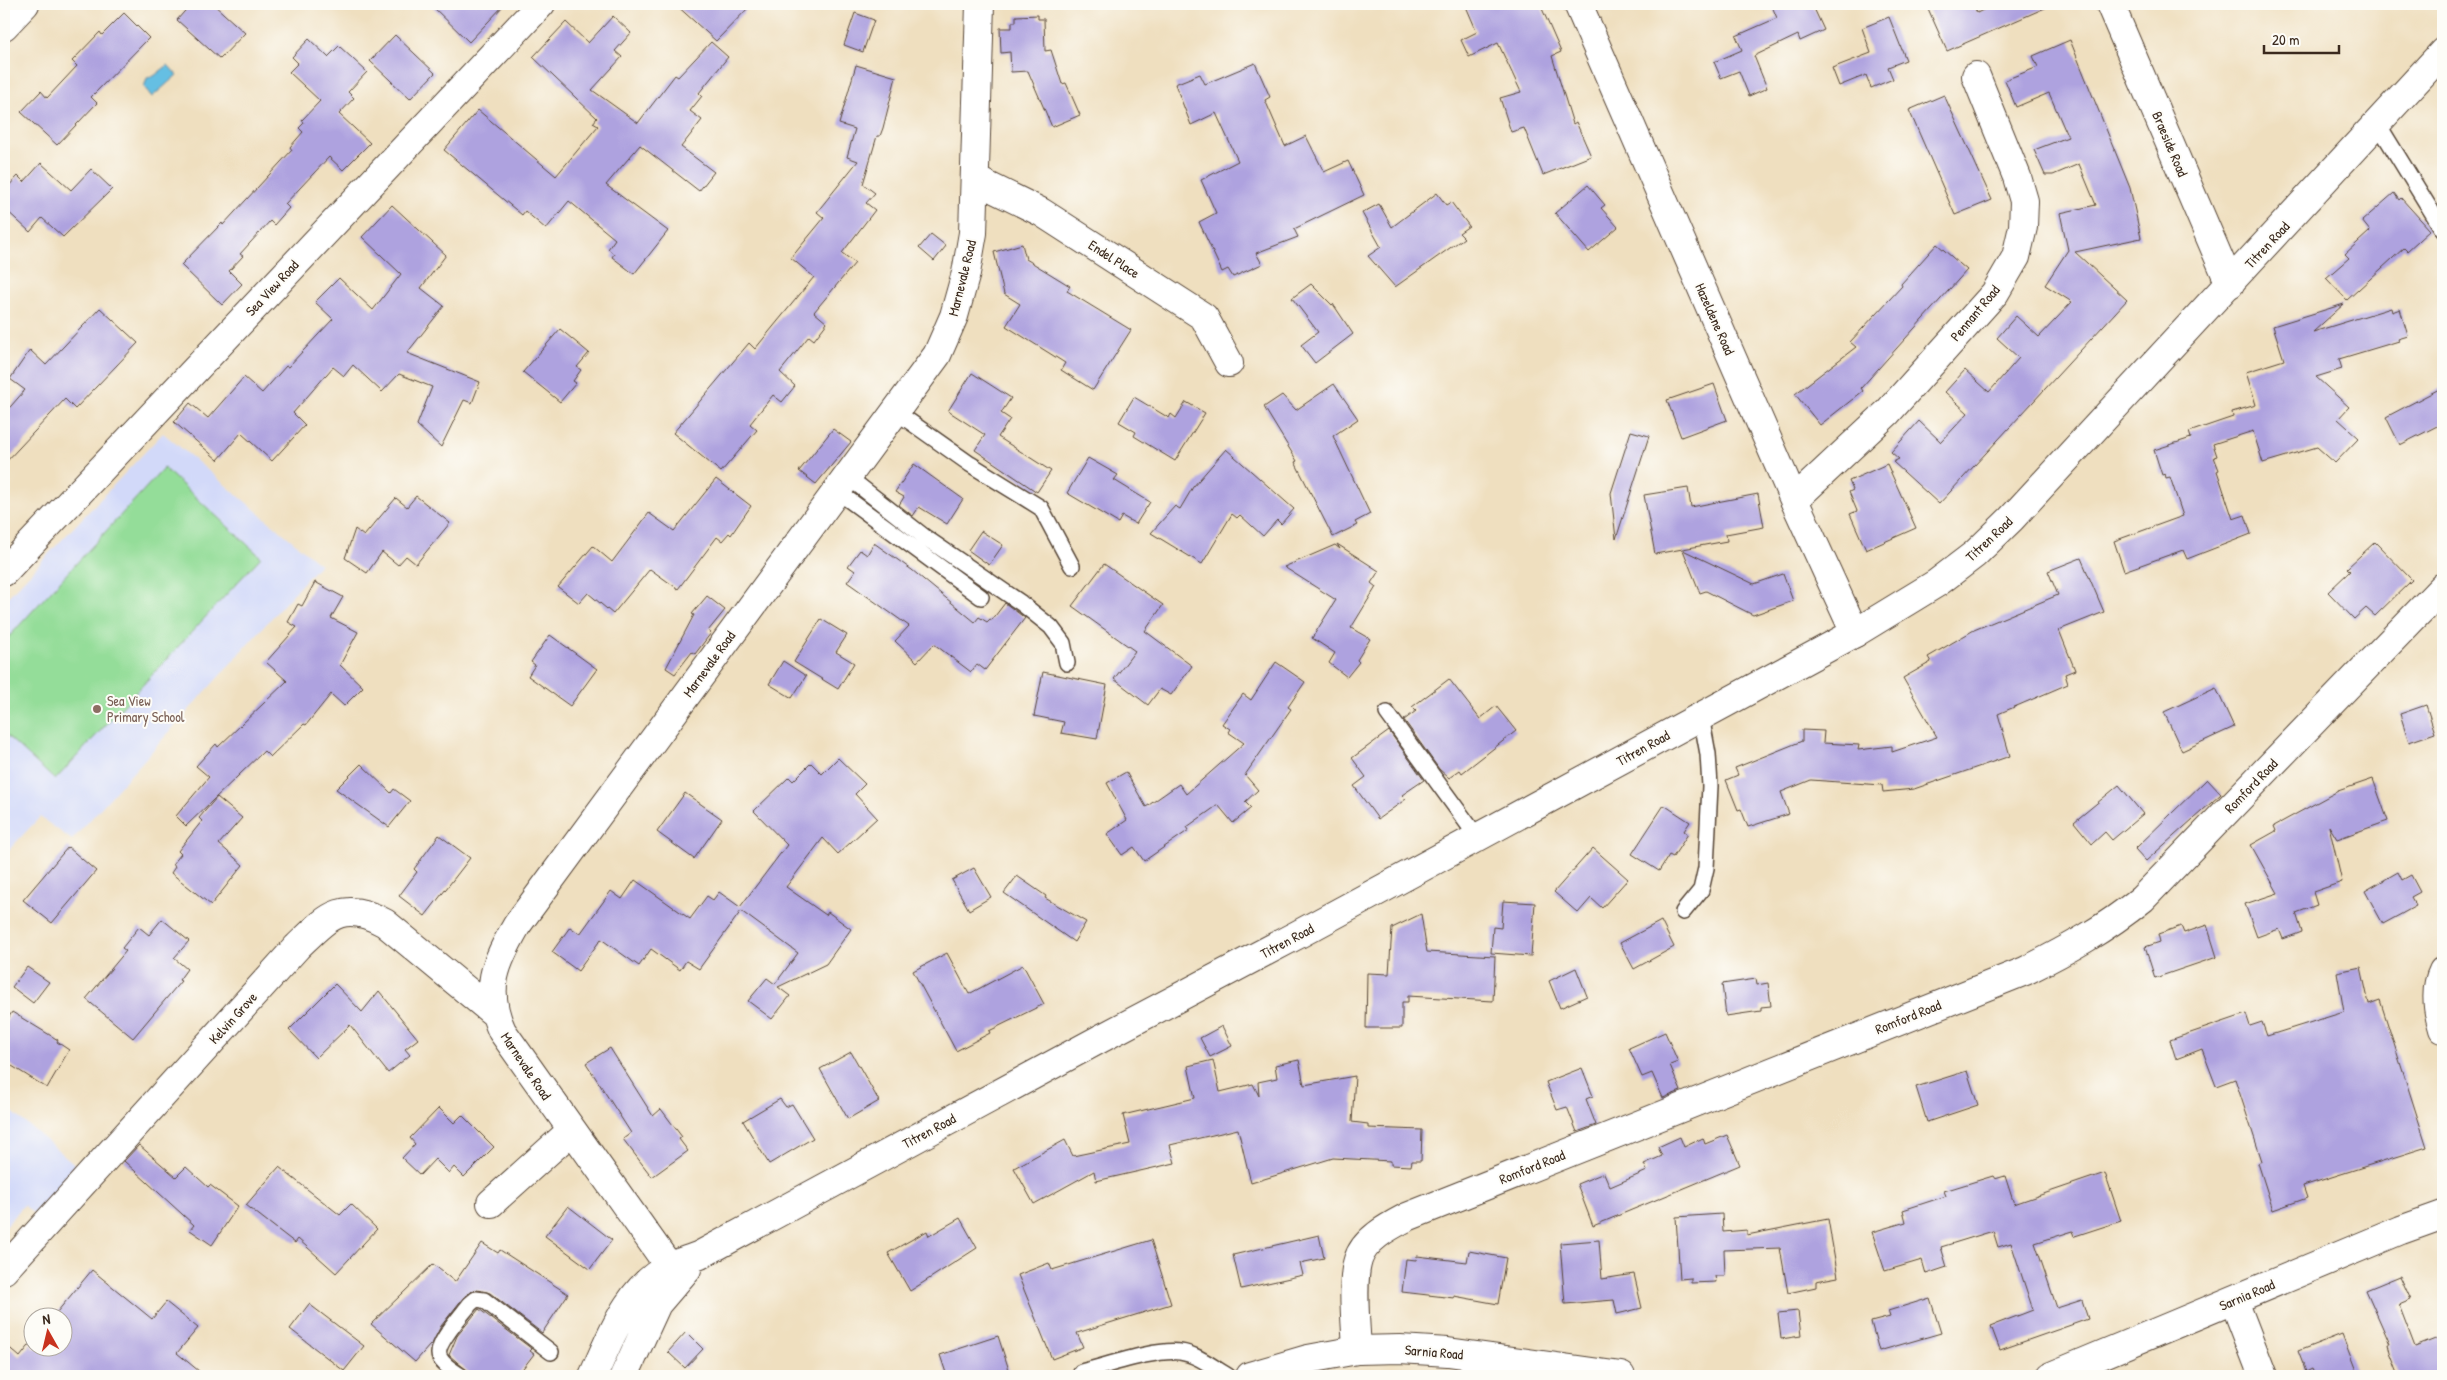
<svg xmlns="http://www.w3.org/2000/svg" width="2447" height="1380" viewBox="0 0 2447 1380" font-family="'Patrick Hand',sans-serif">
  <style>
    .built { fill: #d2d9f9 }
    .green { fill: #94dd99; stroke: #68845c }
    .water { fill: #65bfe3; stroke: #507480 }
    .building { fill: #aea2df }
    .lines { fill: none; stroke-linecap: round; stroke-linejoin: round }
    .lane-casing { stroke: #564536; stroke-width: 18 }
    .street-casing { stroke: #564536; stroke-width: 30 }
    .secondary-casing { stroke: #564536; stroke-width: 30 }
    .lane { stroke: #fff; stroke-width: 15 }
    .street { stroke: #fff; stroke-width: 28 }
    .secondary { stroke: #fff; stroke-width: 28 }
    .education-dot { fill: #8d6e63; stroke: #fdfcf7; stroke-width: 2 }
    .labels { text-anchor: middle; stroke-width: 4; stroke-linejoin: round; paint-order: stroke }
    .street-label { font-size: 14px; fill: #3b2a1e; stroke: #fdfcf7 }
    .education-label { font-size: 14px; fill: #785e54; stroke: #fdfcf7; text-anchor: start }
  </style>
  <rect width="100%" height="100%" fill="#fdfcf7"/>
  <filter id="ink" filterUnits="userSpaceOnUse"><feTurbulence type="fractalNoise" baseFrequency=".02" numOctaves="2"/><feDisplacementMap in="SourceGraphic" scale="10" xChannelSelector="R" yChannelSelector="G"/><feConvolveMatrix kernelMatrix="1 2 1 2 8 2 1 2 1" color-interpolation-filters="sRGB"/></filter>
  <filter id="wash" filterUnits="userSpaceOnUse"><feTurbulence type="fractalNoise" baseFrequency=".0096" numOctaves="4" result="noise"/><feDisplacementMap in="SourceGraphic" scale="20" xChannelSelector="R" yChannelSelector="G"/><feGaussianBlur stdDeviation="1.12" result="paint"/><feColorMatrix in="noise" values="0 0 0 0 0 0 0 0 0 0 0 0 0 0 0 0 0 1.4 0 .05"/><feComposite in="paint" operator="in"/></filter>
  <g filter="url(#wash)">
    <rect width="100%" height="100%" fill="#efdfbf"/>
    <path class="built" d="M163 433 320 564 72 840 40 817 4 855V601Z
      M4 1105 83 1171 39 1219 24 1205 4 1228Z"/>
    <path class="green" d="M164 468 261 557 55 780 4 733V642Z"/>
    <path class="water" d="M168 65 177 75 152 97 144 87 147 78 154 76Z"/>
    <g id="blocks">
      <path class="building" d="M191 4H213L245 33 220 59 177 20Z
        M430 4H505L469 42Z
        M675 4H752L716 41Z
        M1465 4H1540L1561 52 1552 56 1573 124 1576 122 1591 156 1543 175 1524 128 1511 132 1500 98 1521 92 1498 43 1469 57 1461 40 1477 32Z
        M1771 4H1812L1824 30 1800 41 1798 35 1754 56 1767 88 1749 96 1739 71 1721 78 1714 62 1742 50 1736 36 1777 18Z
        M1926 4H1973L1977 13 1995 4H2054L1947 51Z
        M124 13 149 38 91 97 97 103 57 145 21 112 41 91 47 98 77 66 72 61 100 32 102 35Z
        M855 13 874 20 863 52 844 45Z
        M1038 15V19H1044L1045 51 1051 50 1062 84 1066 83 1080 115 1052 127 1028 71 1011 72 1010 52 1001 53 1000 28H1012V22H1016V16Z
        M613 16 631 33 615 51 622 57 592 90 638 123 675 75 678 77 711 42 728 57 699 93 702 96 690 111 702 120 681 147 714 172 699 191 640 145 606 185 668 231 634 274 612 257 614 254 608 249 615 239 569 201 546 229 525 211 522 215 444 150 478 110 556 176 598 126 593 123 597 118 533 57 566 22 588 43Z
        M1889 17 1906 60 1888 67 1893 79 1871 88 1866 75 1839 86 1832 68 1871 53 1862 28Z
        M395 35 435 73 410 99 370 61Z
        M309 39 328 57 339 46 367 72 348 92 354 98 339 114 370 143 343 170 329 157 285 204 289 208 274 225 270 221 240 254 243 256 229 271 242 284 222 305 181 265 222 223 223 225 292 150 290 147 303 132 299 128 304 123 302 120 320 101 289 72 298 63 292 57Z
        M2070 40 2130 188 2141 238 2075 252 2127 300 1939 504 1893 462 1899 459 1891 452 1919 421 1941 442 1968 413 1945 392 1965 370 1989 392 2019 358 1997 338 2016 316 2039 337 2072 302 2045 285 2068 250 2060 213 2096 205 2079 164 2053 175H2045L2034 150 2068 137 2049 93 2016 107 2005 80 2038 67 2033 56Z
        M1255 63 1270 97 1265 100 1285 146 1306 136 1324 172 1348 161 1364 195 1294 229 1298 237 1256 253 1262 264 1233 277 1228 269 1222 272 1199 222 1216 213 1201 180 1238 161 1216 113 1191 125 1175 84 1200 74 1205 84Z
        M856 65 896 77 883 128 880 136H877L863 184 875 193 866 203 875 210 842 253 855 263 814 312 827 323 814 340 809 336 780 372 795 386 782 402 773 395 750 424 757 430 721 472 673 433 749 343 755 349 814 277 791 258 824 218 817 212 858 161 847 157 855 129 839 124Z
        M1944 95 1992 200 1955 215 1909 110Z
        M41 163 71 190 91 169 112 189 63 237 42 218 30 232 4 208V191L18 176 24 182Z
        M1588 185 1605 205 1601 208 1618 227 1589 252 1555 213Z
        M1437 193 1446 205 1451 202 1469 226 1459 233 1464 238 1395 287 1368 256 1381 247 1362 213 1379 204 1392 227Z
        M2394 193 2399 200 2401 198 2430 230 2407 251 2404 248 2347 300 2326 278 2349 258 2345 254 2370 231 2362 221Z
        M392 205 446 255 421 288 444 306 407 353 480 382 472 403 464 400 441 447 417 425 432 387 399 374 382 392 353 365 344 376 333 367 293 413 305 425 272 461 241 433 218 460 174 422 190 403 208 418 244 377 262 393 286 366 288 367 333 319 315 302 339 278 373 310 401 274 362 237Z
        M931 234 946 246 934 261 919 248Z
        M1022 244 1026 259 1070 286 1067 291 1131 330 1093 390 1061 370 1065 363 1006 326 1020 304 1004 294 994 252Z
        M1937 244 1967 270 1861 388 1863 391 1820 425 1795 394 1856 347 1850 342 1902 286 1901 284Z
        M1311 284 1332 305 1333 304 1353 334 1315 363 1301 345 1318 332 1292 298Z
        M2344 304 2313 332 2391 308 2392 312 2400 309 2408 336 2398 339 2399 341 2339 359 2342 369 2316 377 2349 407 2338 419 2359 438 2335 463 2317 447 2263 463 2253 431 2213 444 2217 456 2214 457 2219 470 2217 471 2233 519 2245 515 2251 534 2187 559 2183 550 2124 571 2114 541 2183 516 2170 477 2166 478 2165 474 2162 475 2154 450 2191 438 2189 432 2233 417 2232 412 2256 405 2246 372 2284 360 2273 326Z
        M100 308 138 343 75 409 65 399 4 464V414L25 390 10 379 30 350 46 365Z
        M560 329 589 353 577 367 581 370 573 381 576 383 560 402 523 372Z
        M972 373 1011 398 1001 413 1010 419 998 437 1051 471 1037 492 975 450 985 435 948 411Z
        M1334 384 1358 419 1333 436 1370 514 1355 522 1357 525 1333 537 1295 462 1297 461 1264 407 1282 395 1296 410Z
        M1714 384 1727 420 1681 437 1667 400Z
        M2443 387V423L2400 445 2386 417Z
        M1134 397 1169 418 1171 414 1176 418 1186 402 1205 413 1175 461 1134 436 1136 432 1119 422Z
        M833 429 851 442 816 484 799 471Z
        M1631 431 1649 436 1616 539 1611 493Z
        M1226 449 1294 509 1281 524 1277 520 1263 536 1240 515 1237 518 1232 514 1202 564 1151 533 1175 506 1180 509 1193 487Z
        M1088 458 1118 475 1114 480 1150 502 1136 524 1122 516 1118 523 1067 493Z
        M914 464 963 499 947 524 919 507 913 516 899 505 904 497 895 492Z
        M1887 464 1916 528 1866 550 1850 514 1857 511 1849 492 1853 490 1849 481Z
        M716 479 751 506 731 535 729 533 722 541 717 537 678 589 650 569 613 614 588 593 579 603 558 587 593 546 612 562 649 513 674 531Z
        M1688 488 1691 507 1758 494 1764 527 1726 534 1727 541 1655 554 1644 495Z
        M416 496 450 523 416 564 406 556 398 565 382 552 367 573 345 558 355 529 364 536 396 498 407 507Z
        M981 531 1003 545 989 565 968 550Z
        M2375 542 2412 580 2375 616 2366 608 2354 619 2328 592 2350 571 2347 568Z
        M874 543 912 570 975 622 979 617 987 622 990 619 992 620 1005 603 1025 618 985 670 977 664 971 672 934 644 917 662 895 641 909 626 847 582 855 571 848 566 860 550 867 555Z
        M1337 544 1379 571 1371 583 1376 587 1351 628 1370 639 1357 660 1359 662 1347 677 1329 663 1335 653 1312 638 1336 600 1284 567 1335 545 1340 549Z
        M1683 550 1754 584 1783 574 1793 601 1753 615 1706 591 1700 593Z
        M2081 558 2104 612 2059 630 2075 670 2065 674 2068 684 1998 714 2010 756 1914 789 1883 792 1882 785 1811 780 1781 792 1789 814 1748 827 1741 809 1738 810 1726 780 1738 775 1735 768 1802 741V730L1824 731 1823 743 1859 745 1858 750 1892 746V752L1937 737 1903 678 1931 662 1928 657 1974 630 2058 595 2048 571Z
        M1104 564 1163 605 1145 631 1192 666 1171 695 1160 689 1148 705 1114 679 1135 651 1072 606Z
        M315 582 343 597 331 618 358 632 340 665 363 687 344 706 331 694 306 725 304 724 270 757 264 751 186 826 176 816 209 777 196 766 216 744 218 747 287 681 266 662 297 627 288 622 298 604 302 606Z
        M707 596 725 610 708 631 711 633 695 654 692 652 675 674 666 668 694 615 692 614Z
        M821 619 847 635 836 652 854 663 838 689 794 662Z
        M550 635 597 669 570 706 528 676 535 665 531 662Z
        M783 661 806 676 792 698 769 684Z
        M1276 662 1305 682 1288 707 1291 709 1245 775 1258 790 1245 802 1251 808 1233 823 1218 805 1187 827 1189 830 1144 861 1134 847 1122 855 1107 834 1127 820 1107 783 1126 772 1146 807 1179 784 1186 794 1244 743 1228 732 1230 729 1222 724 1243 694 1251 700Z
        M1043 672 1107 685 1097 739 1061 733 1064 722 1034 716Z
        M1449 679 1480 719 1496 706 1516 731 1462 773 1460 770 1449 778 1439 769 1404 720 1416 711 1412 707Z
        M2216 688 2234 727 2182 751 2164 712Z
        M2426 705 2435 733 2409 742 2400 714Z
        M1389 731 1424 780 1402 795 1406 799 1378 819 1354 786 1366 777 1352 758Z
        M838 758 865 784 855 794 877 818 838 854 823 838 786 887 826 915 828 912 851 929 826 964 778 987 790 996 772 1019 748 1001 767 978 775 984 798 953 741 911 699 969 686 961 680 970 651 949 639 966 601 939 578 971 552 952 570 927 580 934 611 891 622 899 635 880 690 919 707 896 713 900 719 892 740 907 787 845 754 811 789 777 793 781 811 763 822 774Z
        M361 764 391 793 394 789 410 801 389 827 336 789Z
        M2207 779 2221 794 2146 861 2135 849Z
        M2373 779 2388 821 2337 839 2329 826 2342 882 2313 892 2317 905 2296 913 2302 932 2283 939 2279 929 2257 937 2245 904 2278 893 2251 845 2276 831 2274 826 2338 791Z
        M2119 785 2143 814 2112 840 2105 832 2092 844 2074 822Z
        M685 793 722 819 694 859 657 832Z
        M217 797 242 818 219 844 243 865 211 905 171 873 175 867 173 864 181 854 178 851 202 821 199 818Z
        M1664 805 1690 822 1684 831 1688 834 1673 857 1669 855 1659 871 1632 854Z
        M439 835 470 858 425 916 399 896 417 872 414 869Z
        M68 847 96 871 52 923 23 900Z
        M1593 848 1628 879 1602 908 1591 898 1578 913 1554 892Z
        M974 868 991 897 969 910 952 880Z
        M2398 872 2402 880 2411 875 2420 892 2411 897 2416 906 2383 924 2365 891Z
        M1017 876 1046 896 1045 898 1086 922 1074 942 1004 893Z
        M1503 901 1535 903 1531 956 1491 953 1493 927 1501 928Z
        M1421 914 1427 952 1495 956 1493 1001 1408 996V1002H1402V1028H1366L1367 973 1389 974 1392 928Z
        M162 919 189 941 174 958 187 969 179 980 181 981 133 1038 86 999 126 951 122 948 139 927 149 935Z
        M1661 921 1674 947 1634 969 1620 943Z
        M2207 925 2217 957 2155 978 2145 947 2160 942 2158 934 2181 926 2184 933Z
        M947 953 969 994 1023 965 1044 1004 989 1031 990 1033 956 1051 913 971Z
        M27 967 49 982 33 1003 12 987Z
        M2361 967 2369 1004 2380 1000 2427 1147 2303 1186 2307 1198 2273 1210 2258 1163 2262 1161 2235 1079 2216 1086 2202 1049 2176 1059 2170 1040 2246 1014 2250 1026 2262 1022 2267 1036 2344 1012 2337 972Z
        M1576 968 1587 996 1560 1008 1549 981Z
        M1756 979 1757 985 1768 983 1771 1006 1761 1007V1011L1726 1016 1722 984Z
        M335 984 362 1012 379 991 418 1039 405 1049 410 1055 388 1073 350 1025 316 1058 289 1030Z
        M12 1012 58 1040 57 1042 69 1050 47 1088 4 1061V1025Z
        M1222 1026 1232 1046 1210 1057 1200 1038Z
        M1665 1032 1678 1062 1670 1065 1681 1091 1663 1098 1652 1073 1642 1077 1629 1048Z
        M610 1048 653 1116 661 1109 682 1137 679 1139 688 1151 652 1177 623 1139 631 1133 586 1063Z
        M851 1052 879 1101 848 1119 820 1069Z
        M1213 1060 1220 1092 1253 1084 1259 1096 1258 1082 1277 1078 1275 1065 1299 1060 1304 1085 1355 1076 1352 1122 1368 1124V1128L1422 1130 1421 1161H1412L1411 1166 1391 1165V1161L1333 1158 1251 1183 1238 1129 1170 1145 1175 1163 1096 1181 1094 1171 1034 1204 1014 1168 1065 1140 1073 1156 1130 1144 1123 1115 1195 1098 1188 1066Z
        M1582 1068 1593 1096 1586 1099 1596 1125 1577 1132 1567 1107 1557 1110 1546 1082Z
        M1967 1071 1978 1105 1927 1122 1916 1087Z
        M780 1099 786 1107 792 1104 813 1138 769 1164 743 1121Z
        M439 1108 454 1123 462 1115 494 1147 464 1177 454 1167 449 1173 435 1159 420 1175 402 1158 415 1144 410 1138Z
        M1727 1135 1740 1165 1593 1226 1577 1184 1604 1173 1610 1187 1647 1171 1644 1164 1662 1156 1658 1147 1680 1137 1684 1147 1703 1138 1705 1144Z
        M139 1145 176 1177 186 1167 208 1187 210 1185 238 1206 212 1245 190 1230 194 1225 124 1161Z
        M279 1167 340 1215 351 1204 377 1229 336 1273 298 1239 295 1243 246 1205Z
        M2105 1173 2121 1221 2075 1236 2073 1231 2035 1243 2057 1308 2082 1300 2088 1319 2000 1350 1991 1326 2033 1310 2011 1243 1998 1247 1993 1231 1941 1247 1947 1267 1926 1274 1922 1260 1885 1271 1872 1232 1906 1222 1903 1210 1946 1196 1944 1191 1993 1176 1995 1179 2005 1176 2014 1204Z
        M568 1206 612 1240 590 1269 545 1236Z
        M1722 1214 1723 1232 1747 1230V1235L1828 1219 1838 1277 1816 1281V1287L1788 1293 1780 1248 1724 1250 1725 1276H1715L1716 1282 1691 1283V1278L1680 1279 1676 1217Z
        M960 1218 977 1248 910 1291 888 1253 927 1231 929 1236Z
        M1319 1235 1324 1258 1300 1263 1303 1275 1241 1289 1233 1255Z
        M1151 1240 1171 1304 1077 1333 1083 1347 1052 1359 1018 1275 1049 1263 1052 1270Z
        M1599 1240 1602 1279 1634 1274 1642 1308 1617 1314 1614 1300 1565 1304 1560 1243Z
        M482 1243 498 1253 500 1250 568 1294 542 1333 490 1293 477 1290 470 1292 463 1298 441 1326 431 1346 430 1345 415 1362 371 1324 433 1264 455 1282Z
        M1469 1251 1506 1258 1498 1304 1454 1296V1298L1402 1292 1406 1259 1416 1260 1417 1256 1467 1262Z
        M92 1270 152 1319 166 1302 198 1328 177 1353 205 1376H4V1343L20 1357 32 1342V1348H62V1318H52Z
        M2400 1276 2411 1300 2399 1305 2415 1347 2443 1336V1376H2399L2390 1353 2388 1344H2390L2366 1290Z
        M1930 1298 1941 1333 1879 1351 1871 1322 1890 1317 1888 1311Z
        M309 1304 364 1346 344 1371 290 1329Z
        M479 1309 532 1349 530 1351 534 1354 517 1376H473L449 1355 457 1336Z
        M1798 1311 1801 1336 1781 1339 1778 1313Z
        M686 1332 703 1349 685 1368 668 1352Z
        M2342 1334 2358 1376H2315L2312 1369 2306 1372 2298 1351Z
        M998 1336 1011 1376H947L940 1355Z"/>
    </g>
  </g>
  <g filter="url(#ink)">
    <use href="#blocks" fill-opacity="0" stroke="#564536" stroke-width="1"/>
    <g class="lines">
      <defs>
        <path id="lane" d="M2378 124 2443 230
          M895 411 970 464 1041 508 1072 566
          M848 477 926 538 1021 603 1051 627 1063 643 1067 663
          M837 491 981 597
          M1387 713 1478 838
          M1683 912 1701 890 1706 868 1710 786 1708 754 1701 716
          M1081 1372C1106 1366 1157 1348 1180 1352 1197 1354 1214 1368 1228 1376
          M461 1376C454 1371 444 1366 440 1358 433 1346 462 1315 470 1304L476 1299 484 1300 551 1352"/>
        <path id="street" d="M1578 4 1794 500 1855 633
          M2110 4 2230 284
          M4 26 25 4
          M976 180 1041 212 1204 317 1229 363
          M1794 500 1888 412 1995 293 2016 257 2023 227 2024 201 2017 177 1976 76
          M4 572 541 4
          M2443 971C2434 989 2437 1010 2443 1029
          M491 1203 571 1131
          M4 1270 297 947C328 917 342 899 385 923L494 1013
          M678 1279 502 1031C483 989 495 963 517 925L937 355 954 316 966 273 973 233 980 4
          M2234 1301 2263 1376
          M1357 1350C1356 1326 1351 1281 1358 1260 1364 1239 1390 1226 1407 1217L2025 971C2067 950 2105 929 2142 899L2443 587"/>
        <path id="secondary" d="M593 1376C611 1337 628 1286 671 1266 680 1262 690 1259 700 1255L1100 1039 1297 935 1855 633 1937 583 1975 554 2011 519 2443 52
          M624 1376 657 1304 687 1269
          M1250 1376 1308 1359 1357 1350 1400 1349 1448 1352 1621 1376
          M2051 1376 2401 1230 2443 1215"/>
      </defs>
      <use href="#lane" class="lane-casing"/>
      <use href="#street" class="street-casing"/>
      <use href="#secondary" class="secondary-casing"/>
      <use href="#lane" class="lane"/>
      <use href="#street" class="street"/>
      <use href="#secondary" class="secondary"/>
    </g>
  </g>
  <circle class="education-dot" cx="97" cy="709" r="5"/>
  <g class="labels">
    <g class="street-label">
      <text transform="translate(2170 144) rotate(67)" y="5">Braeside Road</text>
      <text transform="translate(2267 245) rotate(-47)" y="5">Titren Road</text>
      <text transform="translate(1114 259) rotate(33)" y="5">Endel Place</text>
      <text transform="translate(962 278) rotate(-76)" y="5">Marnevale Road</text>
      <text transform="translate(272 288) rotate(-47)" y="5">Sea View Road</text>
      <text transform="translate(1975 313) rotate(-50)" y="5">Pennant Road</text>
      <text transform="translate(1715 319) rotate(66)" y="5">Hazeldene Road</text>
      <text transform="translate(1989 539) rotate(-43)" y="5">Titren Road</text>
      <text transform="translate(709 664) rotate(-54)" y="5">Marnevale Road</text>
      <text transform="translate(1643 748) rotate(-29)" y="5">Titren Road</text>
      <text transform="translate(2251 786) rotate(-46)" y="5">Romford Road</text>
      <text transform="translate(1287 941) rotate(-28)" y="5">Titren Road</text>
      <text transform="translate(1908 1017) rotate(-22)" y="5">Romford Road</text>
      <text transform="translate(233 1018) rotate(-48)" y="5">Kelvin Grove</text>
      <text transform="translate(526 1066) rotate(56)" y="5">Marnevale Road</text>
      <text transform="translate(929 1131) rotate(-28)" y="5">Titren Road</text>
      <text transform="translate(1532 1167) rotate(-22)" y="5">Romford Road</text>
      <text transform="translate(2247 1295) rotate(-23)" y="5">Sarnia Road</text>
      <text transform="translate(1434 1352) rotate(5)" y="5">Sarnia Road</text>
    </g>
    <g class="education-label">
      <text x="107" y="706">Sea View<tspan x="107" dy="16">Primary School</tspan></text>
    </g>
  </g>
  <rect width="2447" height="1380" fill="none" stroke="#fdfcf7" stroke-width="20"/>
  <g transform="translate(48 1332) rotate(352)"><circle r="24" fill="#fdfcf7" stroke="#afa8a0"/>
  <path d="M0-4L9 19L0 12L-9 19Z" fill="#c8321e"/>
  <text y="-8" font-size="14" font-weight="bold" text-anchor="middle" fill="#3b2a1e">N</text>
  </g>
  <path d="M2264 45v8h75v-8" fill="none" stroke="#3b2a1e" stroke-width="2.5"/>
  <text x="2272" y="45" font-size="15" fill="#3b2a1e" stroke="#fdfcf7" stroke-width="4" paint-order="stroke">20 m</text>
</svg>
